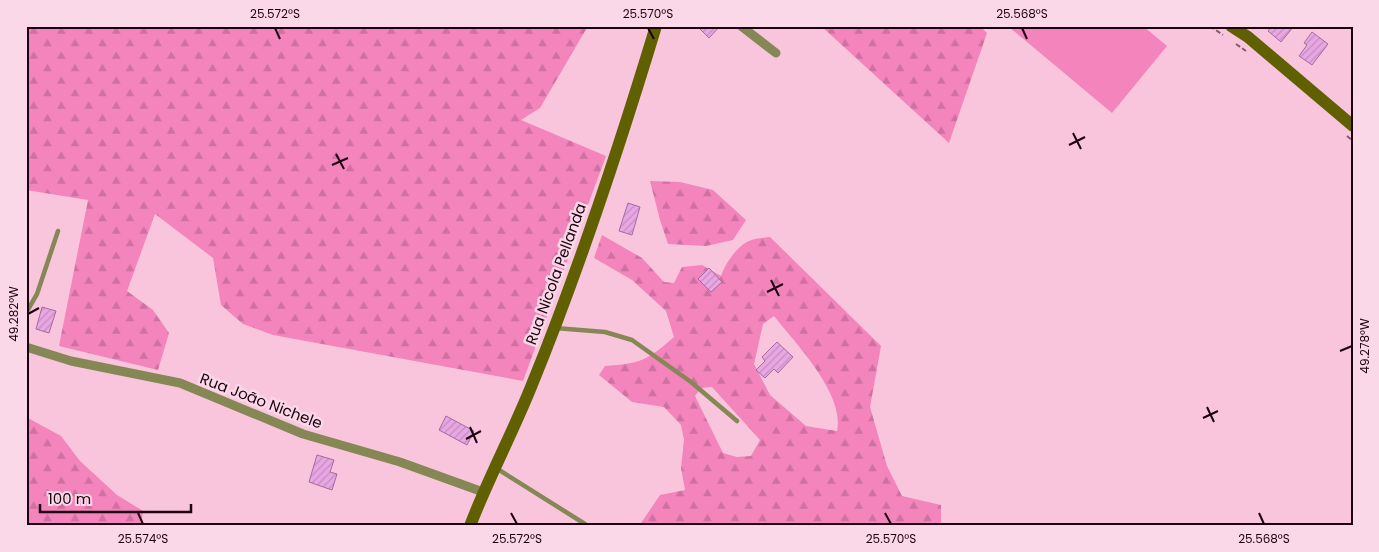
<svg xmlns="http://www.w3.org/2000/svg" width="1379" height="552" viewBox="0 0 1379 552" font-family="Poppins,sans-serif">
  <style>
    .green { fill: #f384bc }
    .forest { fill: url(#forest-firs); fill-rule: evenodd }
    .building { fill: url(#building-hatch); stroke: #a669a1 }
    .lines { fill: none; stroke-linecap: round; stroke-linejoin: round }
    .path { stroke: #825c6e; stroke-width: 2; stroke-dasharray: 5 2.5; stroke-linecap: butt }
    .lane { stroke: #858755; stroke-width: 4.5 }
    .street { stroke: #858755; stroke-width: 9 }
    .secondary { stroke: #606000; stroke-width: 12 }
    .ticks { fill: none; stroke: #1c0210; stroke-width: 2 }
    .labels { text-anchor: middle; stroke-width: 5; stroke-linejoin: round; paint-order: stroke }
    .street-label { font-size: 15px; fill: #1c0210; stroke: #fbd8e7 }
    .neatline { fill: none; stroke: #1c0210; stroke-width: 2 }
    .ticks-label { font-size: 12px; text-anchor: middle; fill: #1c0210 }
  </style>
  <defs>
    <pattern id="forest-firs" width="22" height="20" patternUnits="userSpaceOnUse" patternTransform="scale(1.25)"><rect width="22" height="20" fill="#f384bc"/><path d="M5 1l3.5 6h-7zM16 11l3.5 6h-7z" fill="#d070a1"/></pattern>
    <pattern id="building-hatch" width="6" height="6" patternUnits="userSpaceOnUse" patternTransform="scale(1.25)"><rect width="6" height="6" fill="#e8a6e2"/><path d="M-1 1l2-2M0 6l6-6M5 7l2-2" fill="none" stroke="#c68dc1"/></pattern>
  </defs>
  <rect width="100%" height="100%" fill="#f9c5dc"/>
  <path class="green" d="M1143 26 1167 46 1112 113 1009 27Z"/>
  <path class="forest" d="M26 26H588L540 108 521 120 606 156 523 381 273 335 243 324 221 305 213 258 155 214 127 291 153 310 169 333 158 370 59 346 88 200 26 190Z
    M821 26H980L987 33 949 143Z
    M650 181 680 182 713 190 746 220 733 240 706 246 668 244 660 220Z
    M602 235 642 258 664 282 674 283 682 267 702 265 721 276C725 264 737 246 749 241 755 238 763 238 770 237L881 346 870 407 887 466 902 496 941 505V526H639L660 495 685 490 681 468 684 440 681 425 664 407 632 402 599 375 605 366C640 364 648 360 674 337L666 311 632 280 594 258ZM774 316C796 344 845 394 837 431L806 426 770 395 754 364 763 324ZM712 387 760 440 751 456 737 457 723 453 695 396 701 388Z
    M26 417 61 436 80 461 117 495 143 511 141 526H26Z"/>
  <path class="building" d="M697 26H720L709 38Z
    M1272 26H1294L1281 42 1268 31Z
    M1312 32 1328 44 1312 65 1299 56 1307 45 1304 43Z
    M628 203 640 207 632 235 619 231Z
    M709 268 722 282 711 292 698 279Z
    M42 307 56 311 49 333 36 329Z
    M777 342 793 357 778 373 774 369 765 378 756 370 765 361 762 357Z
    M446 416 474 431 467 445 439 430Z
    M317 455 334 460 330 472 337 474 332 490 309 482Z"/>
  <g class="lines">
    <path class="path" d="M1210 26 1223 35
      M1236 44 1246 51
      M1347 136 1353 141"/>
    <path class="lane" d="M26 313 37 294 58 231
      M555 328 605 332 632 340 691 382 737 421
      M496 468 585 524"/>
    <path class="street" d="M741 26 776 53
      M26 347 71 361 180 383 303 434 400 462 483 492"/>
    <path class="secondary" d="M1231 26 1248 37 1353 126
      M470 526C488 479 512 434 531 387 579 270 619 148 656 26"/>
  </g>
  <path class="ticks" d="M275 28 280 39M648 28 654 39M1022 28 1027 39M1073 133 1081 149M1069 145 1085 137M336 154 344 169M332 165 348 158M771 280 779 296M767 292 783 284M28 314 39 308M1340 351 1352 346M1207 407 1214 422M1203 418 1218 411M470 427 477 443M466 439 481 431M138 513 143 524M511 513 517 524M885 513 891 524M1259 513 1264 524"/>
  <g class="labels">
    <g class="street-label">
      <text transform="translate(556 274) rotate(-70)" y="5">Rua Nicola Pellanda</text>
      <text transform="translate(261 401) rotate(21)" y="5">Rua João Nichele</text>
    </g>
  </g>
  <rect width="1379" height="552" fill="none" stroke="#fbd8e7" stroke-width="55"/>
  <path d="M40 504v8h151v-8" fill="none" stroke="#1c0210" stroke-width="2.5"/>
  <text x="48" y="504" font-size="15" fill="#1c0210" stroke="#fbd8e7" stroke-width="4" paint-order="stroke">100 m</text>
  <rect x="28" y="28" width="1324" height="496" class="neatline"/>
  <g class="ticks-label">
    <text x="275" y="18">25.572°S</text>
    <text x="648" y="18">25.570°S</text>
    <text x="1022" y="18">25.568°S</text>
    <text transform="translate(14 314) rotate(-90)" y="4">49.282°W</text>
    <text transform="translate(1365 346) rotate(-90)" y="4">49.278°W</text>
    <text x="143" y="543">25.574°S</text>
    <text x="517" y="543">25.572°S</text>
    <text x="891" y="543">25.570°S</text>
    <text x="1264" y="543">25.568°S</text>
  </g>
</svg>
